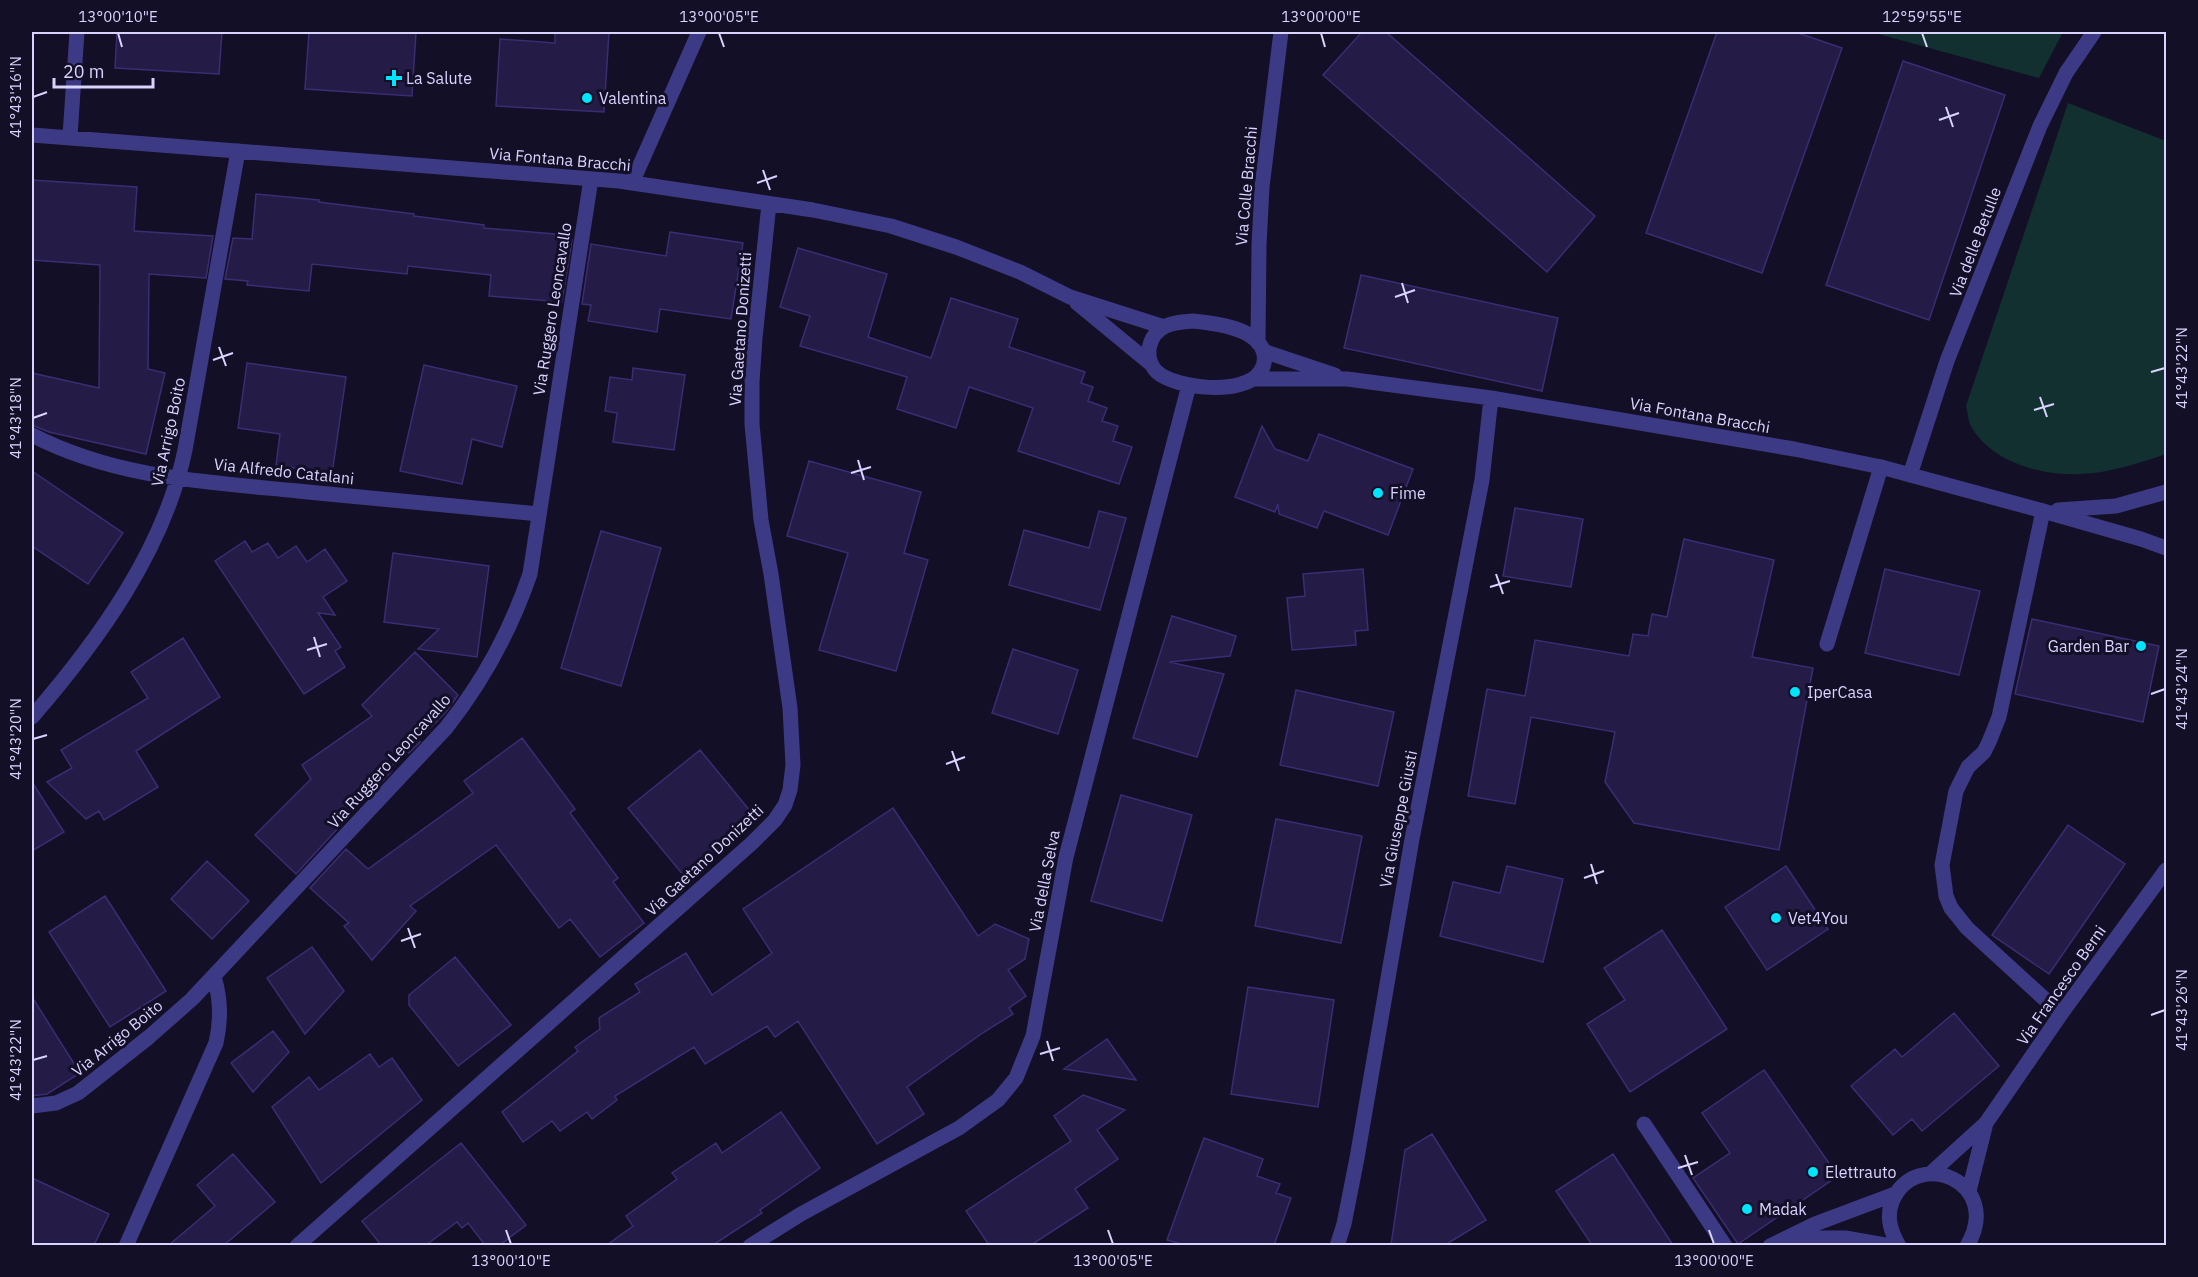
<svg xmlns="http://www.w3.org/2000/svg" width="2198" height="1277" viewBox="0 0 2198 1277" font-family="'IBM Plex Sans',sans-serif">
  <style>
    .green { fill: #12302f }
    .building { fill: #241b47; stroke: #3b2d73; stroke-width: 1.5 }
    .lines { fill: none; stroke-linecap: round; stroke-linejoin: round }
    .service { stroke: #3d3a85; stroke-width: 15 }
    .minor { stroke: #3d3a85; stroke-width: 15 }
    .ticks { fill: none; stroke: #d9d4ff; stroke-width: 2 }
    .poi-dot { fill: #00e5ff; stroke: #130f26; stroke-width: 2 }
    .labels { text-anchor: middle; stroke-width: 6; stroke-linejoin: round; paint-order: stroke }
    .poi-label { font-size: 16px; fill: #d9d4ff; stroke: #130f26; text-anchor: start }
    .street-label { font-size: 16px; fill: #d9d4ff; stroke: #130f26 }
    .neatline { fill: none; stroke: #d9d4ff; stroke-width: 2 }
    .ticks-label { font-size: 15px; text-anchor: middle; fill: #d9d4ff }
  </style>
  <rect width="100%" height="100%" fill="#130f26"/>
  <path class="green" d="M1871 32H2063L2039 78Z
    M2068 103 2166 141V454C2139 463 2110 473 2081 474 2043 476 1993 463 1972 428 1968 422 1968 413 1966 406Z"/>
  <path class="building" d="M117 32H222L219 74 115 68Z
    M309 32H416L412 96 305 89Z
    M555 32H609L604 112 496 106 500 39 555 43Z
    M1362 32H1386L1595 216 1547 272 1323 75Z
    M1717 32H1795L1842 48 1762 273 1646 233Z
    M1903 61 2005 95 1929 320 1826 285Z
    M32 180 137 187 134 231 213 236 206 278 149 274 148 369 165 373 146 454 49 432 32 425V373L99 388 100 265 32 260Z
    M256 194 319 200V202L414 214V216L484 225V228L555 234V238L572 240 562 302 489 296 491 275 408 266 407 274 312 264 309 291 247 285 248 281 225 279 233 238 252 239Z
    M670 232 743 243 731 319 660 309 657 332 588 321 591 305 582 304 591 244 666 256Z
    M798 248 887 274 868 337 931 358 951 298 1018 319 1009 347 1085 372 1081 383 1093 387 1088 401 1107 408 1102 421 1118 426 1113 441 1132 447 1119 484 1018 451 1033 408 969 387 956 428 897 409 907 377 800 346 810 316 780 307Z
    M1361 275 1558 318 1542 391 1344 348Z
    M247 363 346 377 332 474 276 465 280 434 238 428Z
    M424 365 517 386 502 447 472 439 462 484 400 471Z
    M633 368 685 375 674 450 613 442 617 413 605 411 610 377 632 380Z
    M1262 426 1275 449 1308 461 1319 434 1413 469 1388 535 1324 511 1317 528 1279 514 1278 504 1275 512 1235 497Z
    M809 461 921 492 904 553 928 560 896 671 819 650 848 553 787 536Z
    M32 471 123 533 88 584 32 546Z
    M1515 508 1583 519 1571 587 1503 576Z
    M1099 511 1126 518 1100 610 1009 585 1024 530 1089 548Z
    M601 531 661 548 621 686 561 668Z
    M1684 539 1774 560 1752 657 1813 668 1779 850 1634 823 1605 782 1615 732 1531 717 1515 804 1468 796 1487 689 1525 696 1535 640 1629 656 1633 634 1648 636 1652 614 1667 617Z
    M245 541 252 552 268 543 278 558 296 546 307 562 325 549 347 581 323 597 335 615 318 613 341 647 335 651 345 667 304 694 215 561Z
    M393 553 489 566 477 657 418 649 439 629 384 622Z
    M1363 569 1368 630 1355 631 1356 645 1292 650 1287 598 1305 596 1303 574Z
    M1885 569 1980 591 1959 675 1865 653Z
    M1172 616 1236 636 1230 656 1169 662 1224 674 1197 757 1133 738Z
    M2032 619 2159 646 2143 722 2015 694Z
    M183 638 220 697 136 751 158 787 104 820 99 811 86 819 47 782 72 768 61 750 148 698 131 672Z
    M1013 649 1078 670 1058 734 992 713Z
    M415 652 458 695 446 712 418 740 420 742 409 753 407 751 390 768 392 771 371 793 336 819 341 825 296 874 255 835 311 779 302 765 372 716 362 705Z
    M1296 690 1394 712 1378 786 1280 765Z
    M522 738 575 809 570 813 618 878 613 882 644 923 600 957 570 919 559 928 496 845 410 906 416 911 372 960 344 926 349 923 310 888 346 849 368 869 473 793 464 781Z
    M700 750 755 817 684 876 628 808Z
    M32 782 64 832 32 851Z
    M1121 795 1192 815 1162 921 1091 901Z
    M893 808 978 936 995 924 1029 939 1025 959 1008 970 1026 996 1009 1008 1013 1014 984 1032 907 1087 924 1114 877 1144 798 1021 775 1037 767 1026 705 1064 694 1047 615 1096 617 1100 592 1119 587 1112 560 1131 552 1121 523 1142 502 1112 578 1051 575 1047 600 1029 599 1018 640 992 635 984 686 953 712 995 772 953 743 909Z
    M1276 819 1362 836 1341 943 1255 926Z
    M2068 825 2125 864 2049 974 1992 935Z
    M207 861 249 901 212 939 171 899Z
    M1507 866 1563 879 1543 962 1440 936 1453 882 1500 893Z
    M1786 866 1828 929 1767 970 1725 907Z
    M105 896 166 991 110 1027 49 932Z
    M1662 930 1727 1029 1630 1092 1587 1024 1625 1000 1604 968Z
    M312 947 344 991 305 1034 267 978Z
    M455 957 511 1025 458 1066 409 1005V995Z
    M1248 987 1334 1000 1318 1107 1231 1094Z
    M32 997 80 1073 47 1094 32 1096Z
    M1954 1013 1999 1066 1922 1131 1912 1119 1893 1135 1851 1086 1895 1049 1902 1057Z
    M273 1031 289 1052 253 1092 231 1063Z
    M1107 1039 1136 1080 1064 1069Z
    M370 1054 379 1067 392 1058 422 1100 321 1183 272 1107 309 1077 319 1090Z
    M1764 1070 1838 1176 1738 1244 1693 1178 1730 1153 1702 1113Z
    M1083 1095 1125 1110 1097 1130 1118 1159 1075 1189 1088 1208 1031 1245H989L966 1211 1071 1141 1054 1116Z
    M781 1112 820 1168 760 1210 762 1213 713 1245H607L633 1226 626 1216 677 1179 672 1173 716 1143 722 1153Z
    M1432 1134 1486 1220 1445 1245H1391L1405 1150Z
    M1204 1138 1263 1159 1257 1176 1280 1184 1276 1193 1291 1198 1274 1245H1185L1167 1240Z
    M461 1143 526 1225 500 1245H485L468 1223 462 1228 457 1222 426 1245H381L362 1221Z
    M233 1154 275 1202 224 1245H169L215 1206 197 1185Z
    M1613 1154 1673 1245H1592L1556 1191Z
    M32 1178 109 1214 94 1245H32Z"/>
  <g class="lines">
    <path class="service" d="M2043 511 1999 717 1989 742 1984 752 1968 767 1956 791 1942 865 1946 896 1951 908 1967 928 2061 1014
      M1827 644 1881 467"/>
    <path class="minor" d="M32 135 619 181 813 210 891 226 956 247 1020 272 1070 297 1164 327
      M70 136 77 32
      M632 183 699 32
      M1077 303 1151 364
      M1193 321C1214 323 1259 328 1264 354 1265 360 1264 367 1260 372 1244 396 1176 389 1157 372 1143 358 1148 334 1166 326 1174 322 1184 322 1193 321Z
      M1258 343 1259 245 1262 187 1281 32
      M1263 351 1335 375
      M1253 379H1347L1491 398 1794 449 1881 467 2043 511 2141 539 2166 548
      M32 435C115 478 206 482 298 491 378 499 458 506 539 514
      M1910 475 1947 361 2040 126 2066 73 2094 32
      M2058 510 2116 506 2166 492
      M32 717C98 641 164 550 185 450L238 151
      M32 1106 56 1103 78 1093 149 1037 192 999 446 728C484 680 510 632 530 574L591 179
      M1644 1124 1725 1246
      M1931 1173 1986 1123 2061 1014 2166 870
      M1969 1191 1986 1123
      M1794 1238H1845L1891 1246
      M126 1246 216 1043C221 1021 221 999 214 977
      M297 1246 752 843 775 820 785 805 790 790 793 765 790 708 771 574 761 520 752 424V382L755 338 769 204
      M750 1246 801 1214 959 1128 998 1100 1016 1078 1033 1036 1066 857 1189 385
      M1337 1246 1344 1224 1357 1158 1412 839 1482 480 1491 398
      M1770 1246 1815 1224 1895 1194
      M1899 1246C1891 1232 1886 1218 1892 1202 1915 1145 2005 1182 1967 1246"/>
  </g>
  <path class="ticks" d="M118 33 122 47M719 33 724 47M1321 33 1325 47M1922 33 1927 47M33 97 47 92M1946 107 1953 127M1939 120 1959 113M763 170 770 190M757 183 777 176M1402 283 1408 303M1395 297 1415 290M219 347 226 366M213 360 233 353M2151 372 2165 368M2040 397 2047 417M2034 410 2054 404M33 418 47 413M858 460 864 480M851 473 871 467M1496 574 1503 594M1490 587 1510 581M314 637 320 657M307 650 327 644M2151 694 2165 689M33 739 47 735M952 751 959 771M946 764 965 757M1591 864 1597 884M1584 878 1604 871M408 928 415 948M401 941 421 934M2151 1015 2165 1010M1047 1041 1053 1061M1040 1054 1060 1048M33 1060 47 1056M1685 1155 1692 1175M1678 1168 1698 1162M506 1230 511 1244M1108 1230 1113 1244M1709 1230 1714 1244"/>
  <g class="poi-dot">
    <path d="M391 69h6v6h6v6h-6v6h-6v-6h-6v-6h6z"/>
    <circle cx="587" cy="98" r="6"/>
    <circle cx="1378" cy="493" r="6"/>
    <circle cx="2141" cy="646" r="6"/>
    <circle cx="1795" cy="692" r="6"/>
    <circle cx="1776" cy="918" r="6"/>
    <circle cx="1813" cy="1172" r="6"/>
    <circle cx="1747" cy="1209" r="6"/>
  </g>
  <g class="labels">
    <g class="poi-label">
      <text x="406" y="84">La Salute</text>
      <text x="599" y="104">Valentina</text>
      <text x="1390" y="499">Fime</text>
      <text x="2129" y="652" text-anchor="end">Garden Bar</text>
      <text x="1807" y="698">IperCasa</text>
      <text x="1788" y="924">Vet4You</text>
      <text x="1825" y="1178">Elettrauto</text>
      <text x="1759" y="1215">Madak</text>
    </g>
    <g class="street-label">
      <text transform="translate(560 159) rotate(5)" y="6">Via Fontana Bracchi</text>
      <text transform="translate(1246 186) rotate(-85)" y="6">Via Colle Bracchi</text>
      <text transform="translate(1975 242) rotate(-69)" y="6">Via delle Betulle</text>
      <text transform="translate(552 309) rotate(-81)" y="6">Via Ruggero Leoncavallo</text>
      <text transform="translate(740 329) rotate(-86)" y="6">Via Gaetano Donizetti</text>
      <text transform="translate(1700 415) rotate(10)" y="6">Via Fontana Bracchi</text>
      <text transform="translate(168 432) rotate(-78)" y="6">Via Arrigo Boito</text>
      <text transform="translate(284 471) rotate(6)" y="6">Via Alfredo Catalani</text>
      <text transform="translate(389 761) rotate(-48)" y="6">Via Ruggero Leoncavallo</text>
      <text transform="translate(1398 819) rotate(-79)" y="6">Via Giuseppe Giusti</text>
      <text transform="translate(704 860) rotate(-43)" y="6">Via Gaetano Donizetti</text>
      <text transform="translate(1044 881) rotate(-79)" y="6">Via della Selva</text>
      <text transform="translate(2061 985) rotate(-55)" y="6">Via Francesco Berni</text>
      <text transform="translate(117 1038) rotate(-39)" y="6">Via Arrigo Boito</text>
    </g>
  </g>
  <rect width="2198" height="1277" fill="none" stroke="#130f26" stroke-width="66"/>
  <path d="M54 78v9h99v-9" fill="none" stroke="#d9d4ff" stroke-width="3"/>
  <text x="63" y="78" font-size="18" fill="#d9d4ff" stroke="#130f26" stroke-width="4.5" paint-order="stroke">20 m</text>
  <rect x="33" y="33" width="2132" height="1211" class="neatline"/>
  <g class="ticks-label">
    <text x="118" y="22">13°00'10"E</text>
    <text x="719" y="22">13°00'05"E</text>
    <text x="1321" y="22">13°00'00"E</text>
    <text x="1922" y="22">12°59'55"E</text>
    <text transform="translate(16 97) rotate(-90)" y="5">41°43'16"N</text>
    <text transform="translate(2182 368) rotate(-90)" y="5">41°43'22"N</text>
    <text transform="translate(16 418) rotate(-90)" y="5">41°43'18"N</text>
    <text transform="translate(2182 689) rotate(-90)" y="5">41°43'24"N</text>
    <text transform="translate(16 739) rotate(-90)" y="5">41°43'20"N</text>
    <text transform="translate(2182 1010) rotate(-90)" y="5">41°43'26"N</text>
    <text transform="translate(16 1060) rotate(-90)" y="5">41°43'22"N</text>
    <text x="511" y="1266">13°00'10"E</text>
    <text x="1113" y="1266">13°00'05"E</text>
    <text x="1714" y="1266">13°00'00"E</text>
  </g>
</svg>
